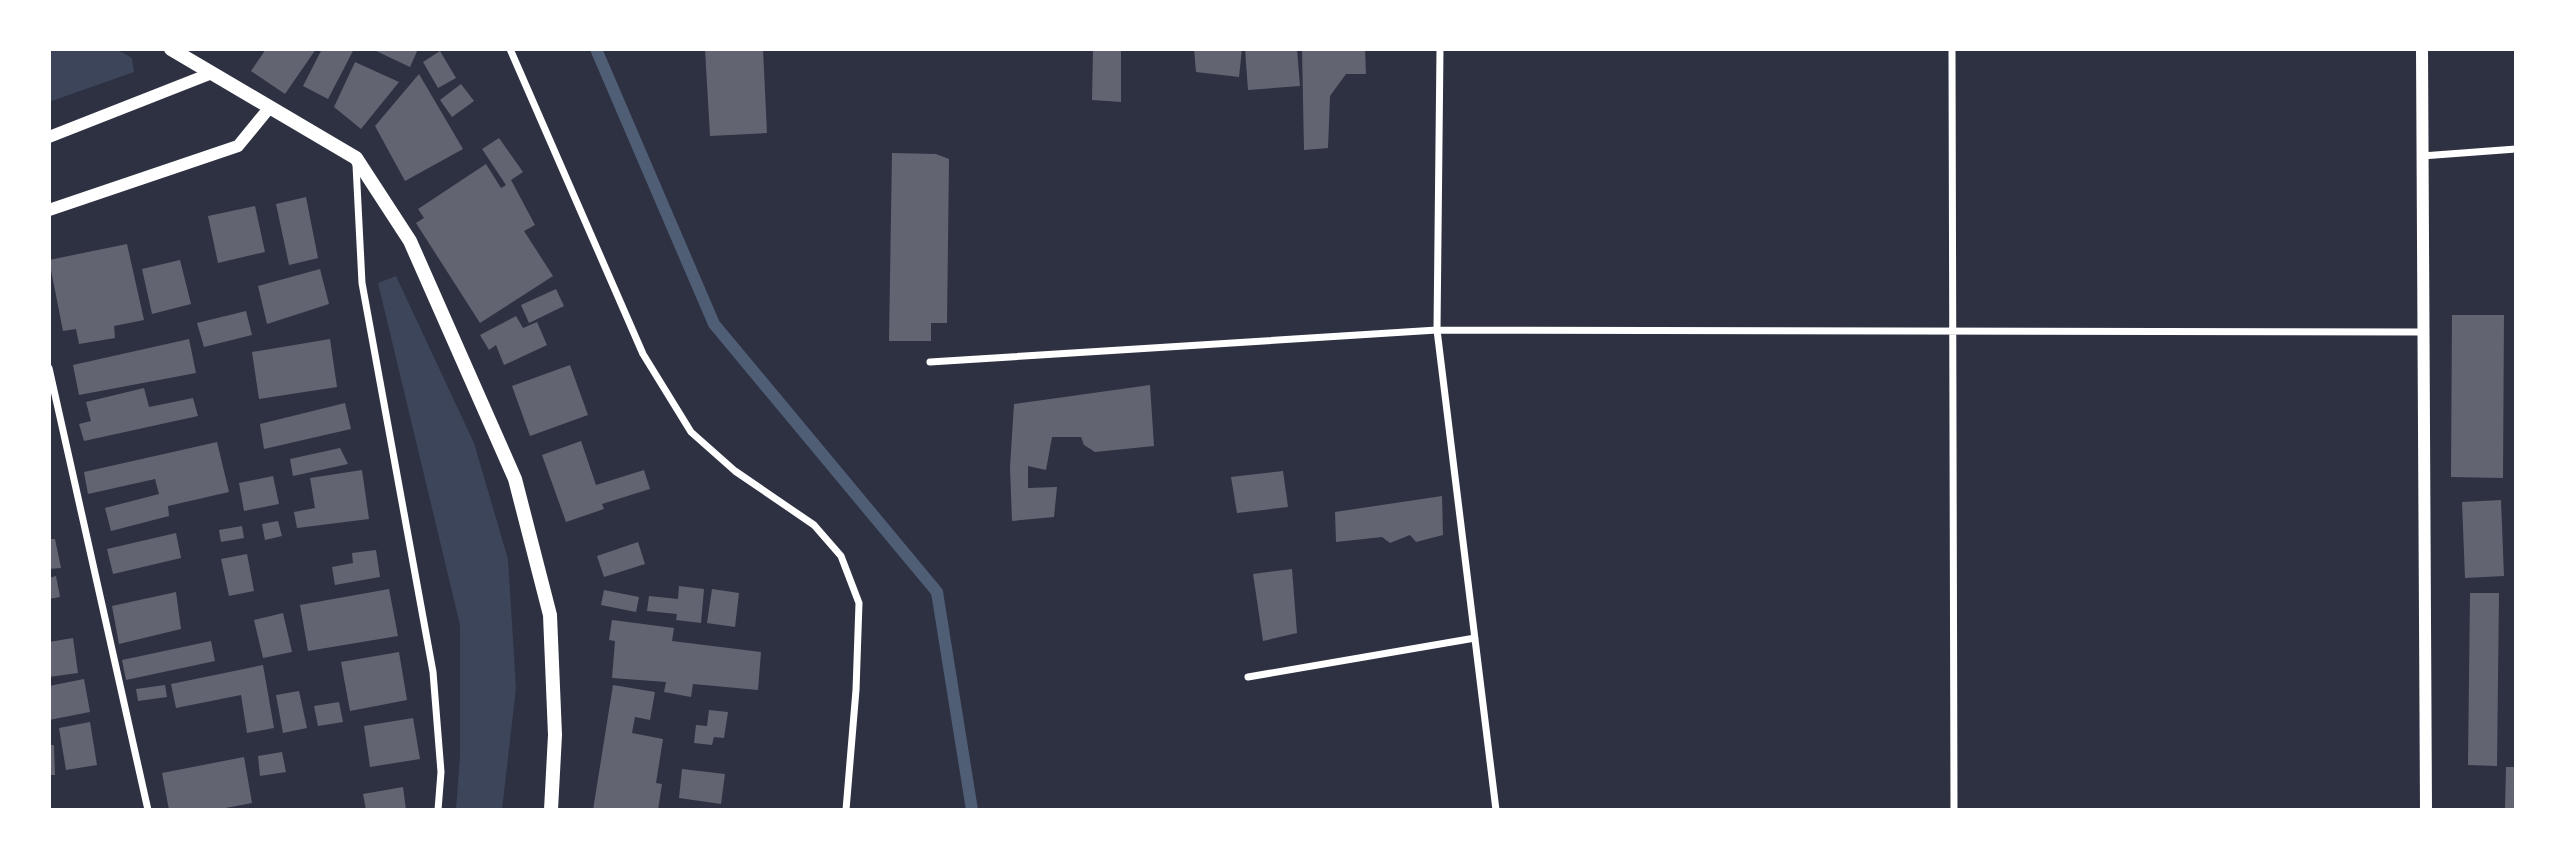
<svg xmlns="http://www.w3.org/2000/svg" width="2565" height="859" viewBox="0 0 2565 859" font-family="'Sofia Sans Condensed',sans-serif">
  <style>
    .green { fill: #3c4559 }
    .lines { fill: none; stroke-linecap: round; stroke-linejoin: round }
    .stream { stroke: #4f5d75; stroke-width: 12 }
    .building { fill: #626471 }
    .minor { stroke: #fff; stroke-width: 7 }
    .tertiary { stroke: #fff; stroke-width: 12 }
    .secondary { stroke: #fff; stroke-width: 14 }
  </style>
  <rect width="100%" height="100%" fill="#2d3142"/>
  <path class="green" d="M49 49H116L132 58 134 72 49 102Z
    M396 276 474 443 508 559 516 688 502 810H456L460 755V625L378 283Z"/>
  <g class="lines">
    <path class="stream" d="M596 49 714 324 937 592 972 810"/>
  </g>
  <path class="building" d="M266 49H316L285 94 251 71Z
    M322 49H354L328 99 303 86Z
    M372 49H418L410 67Z
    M705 49H763L767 133 710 136Z
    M1093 49H1121V102L1092 100Z
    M1194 49H1242L1239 77 1196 72Z
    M1245 49H1297L1300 86 1248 90Z
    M1302 49H1365L1366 74H1346L1330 96 1328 148 1304 150Z
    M440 51 456 78 438 88 423 62Z
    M355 62 399 82 361 129 334 107Z
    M419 74 463 149 405 181 375 126Z
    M461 84 474 101 452 117 440 100Z
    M499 138 523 172 511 180 535 225 524 231 553 276 480 323 416 223 424 218 418 209 486 164 501 188 506 185 482 149Z
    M892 153 936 154 949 159 947 323H931V341H889Z
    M306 197 318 258 289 265 276 204Z
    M255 206 265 252 218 263 208 216Z
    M127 244 144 320 114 326 115 338 79 344 76 329 63 331 49 260Z
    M180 260 191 304 152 314 142 269Z
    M320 269 329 304 267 324 258 286Z
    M556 289 564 306 529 323 521 305Z
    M246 311 252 335 204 347 197 323Z
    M2452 315H2504L2503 478 2451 477Z
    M516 316 523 328 537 322 547 345 504 365 496 345 489 350 480 335Z
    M189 339 196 373 79 395 73 365Z
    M330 339 337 387 259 399 252 352Z
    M570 365 588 415 530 436 512 386Z
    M1150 385 1154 446 1095 452 1084 445 1081 437H1052L1046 470 1028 466V488L1057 487 1054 517 1012 521 1010 467 1014 404Z
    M144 388 149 407 193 398 198 416 84 441 79 424 91 421 86 402Z
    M345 403 351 429 264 449 260 424Z
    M581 441 596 485 644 470 650 489 602 504 604 509 566 522 542 455Z
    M217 442 229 492 168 506 169 516 111 531 105 508 159 494 155 479 88 494 84 472Z
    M340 448 348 464 293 476 290 459Z
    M362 470 369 519 297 528 294 512 315 508 310 478Z
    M1283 471 1288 507 1237 513 1231 477Z
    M273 476 279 504 244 511 239 483Z
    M1442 496 1443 535 1416 542 1410 535 1390 543 1382 537 1336 542 1335 512Z
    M2501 500 2504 576 2465 578 2462 502Z
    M278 521 282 536 265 540 262 524Z
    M242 526 244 538 221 542 219 530Z
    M176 533 181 558 113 574 107 549Z
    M49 539H55L61 568 49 569Z
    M638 542 645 564 604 577 597 556Z
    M376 550 380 577 335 585 332 567 353 563 352 553Z
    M247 554 254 591 229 596 221 559Z
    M1292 569 1297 633 1263 641 1253 574Z
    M56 576 60 597 49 599V578Z
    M679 586 704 589 701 623 676 620 677 614 647 611 649 596 678 599Z
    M389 589 398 636 308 651 300 605Z
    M712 589 739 593 735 627 707 623Z
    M604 590 639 597 636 612 601 605Z
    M176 592 181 629 119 644 112 606Z
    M2470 593H2499L2497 766 2468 765Z
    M283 613 292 652 263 658 254 620Z
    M612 620 674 628 672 641 761 652 758 690 693 684 691 697 664 692 666 682 612 678 615 641 609 640Z
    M73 638 78 673 49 677V642Z
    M211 641 215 661 126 680 122 660Z
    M399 652 407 700 350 711 341 662Z
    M263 665 274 728 247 733 241 695 176 708 171 684Z
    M84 679 90 712 49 720V686Z
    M165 685 167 697 138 701 136 689Z
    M613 685 655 692 650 720 635 717 632 733 663 739 656 783 662 784 658 810H593Z
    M299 691 307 728 283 733 276 695Z
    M339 702 343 722 318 726 314 706Z
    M709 710 728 712 724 738 714 737 712 745 694 743 696 725 707 726Z
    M413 718 420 759 370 767 364 726Z
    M90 722 97 765 66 770 59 728Z
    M49 745H54L55 775H49Z
    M282 752 286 772 260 776 258 756Z
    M244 757 252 803 215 810H169L162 773Z
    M2506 767H2516V810H2505Z
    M682 769 725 774 721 804 679 798Z
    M403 787 406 810H366L363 794Z"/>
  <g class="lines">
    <path class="minor" d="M510 49 643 354 691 432 735 471 814 525 841 556 859 603 856 690 846 810
      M1440 49 1437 330 1496 810
      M1952 49 1954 810
      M2422 156 2516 149
      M356 165 362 283 433 672 441 772 438 810
      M930 362 1437 330 2423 332
      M49 368 148 810
      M1248 677 1475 638"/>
    <path class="tertiary" d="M2422 49 2426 810
      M49 137 212 73
      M49 210 238 146 270 107"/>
    <path class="secondary" d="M171 49 356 158 410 241 515 479 550 615 555 735 551 810"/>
  </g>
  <rect width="2565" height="859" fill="none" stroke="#ffffff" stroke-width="102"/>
</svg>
